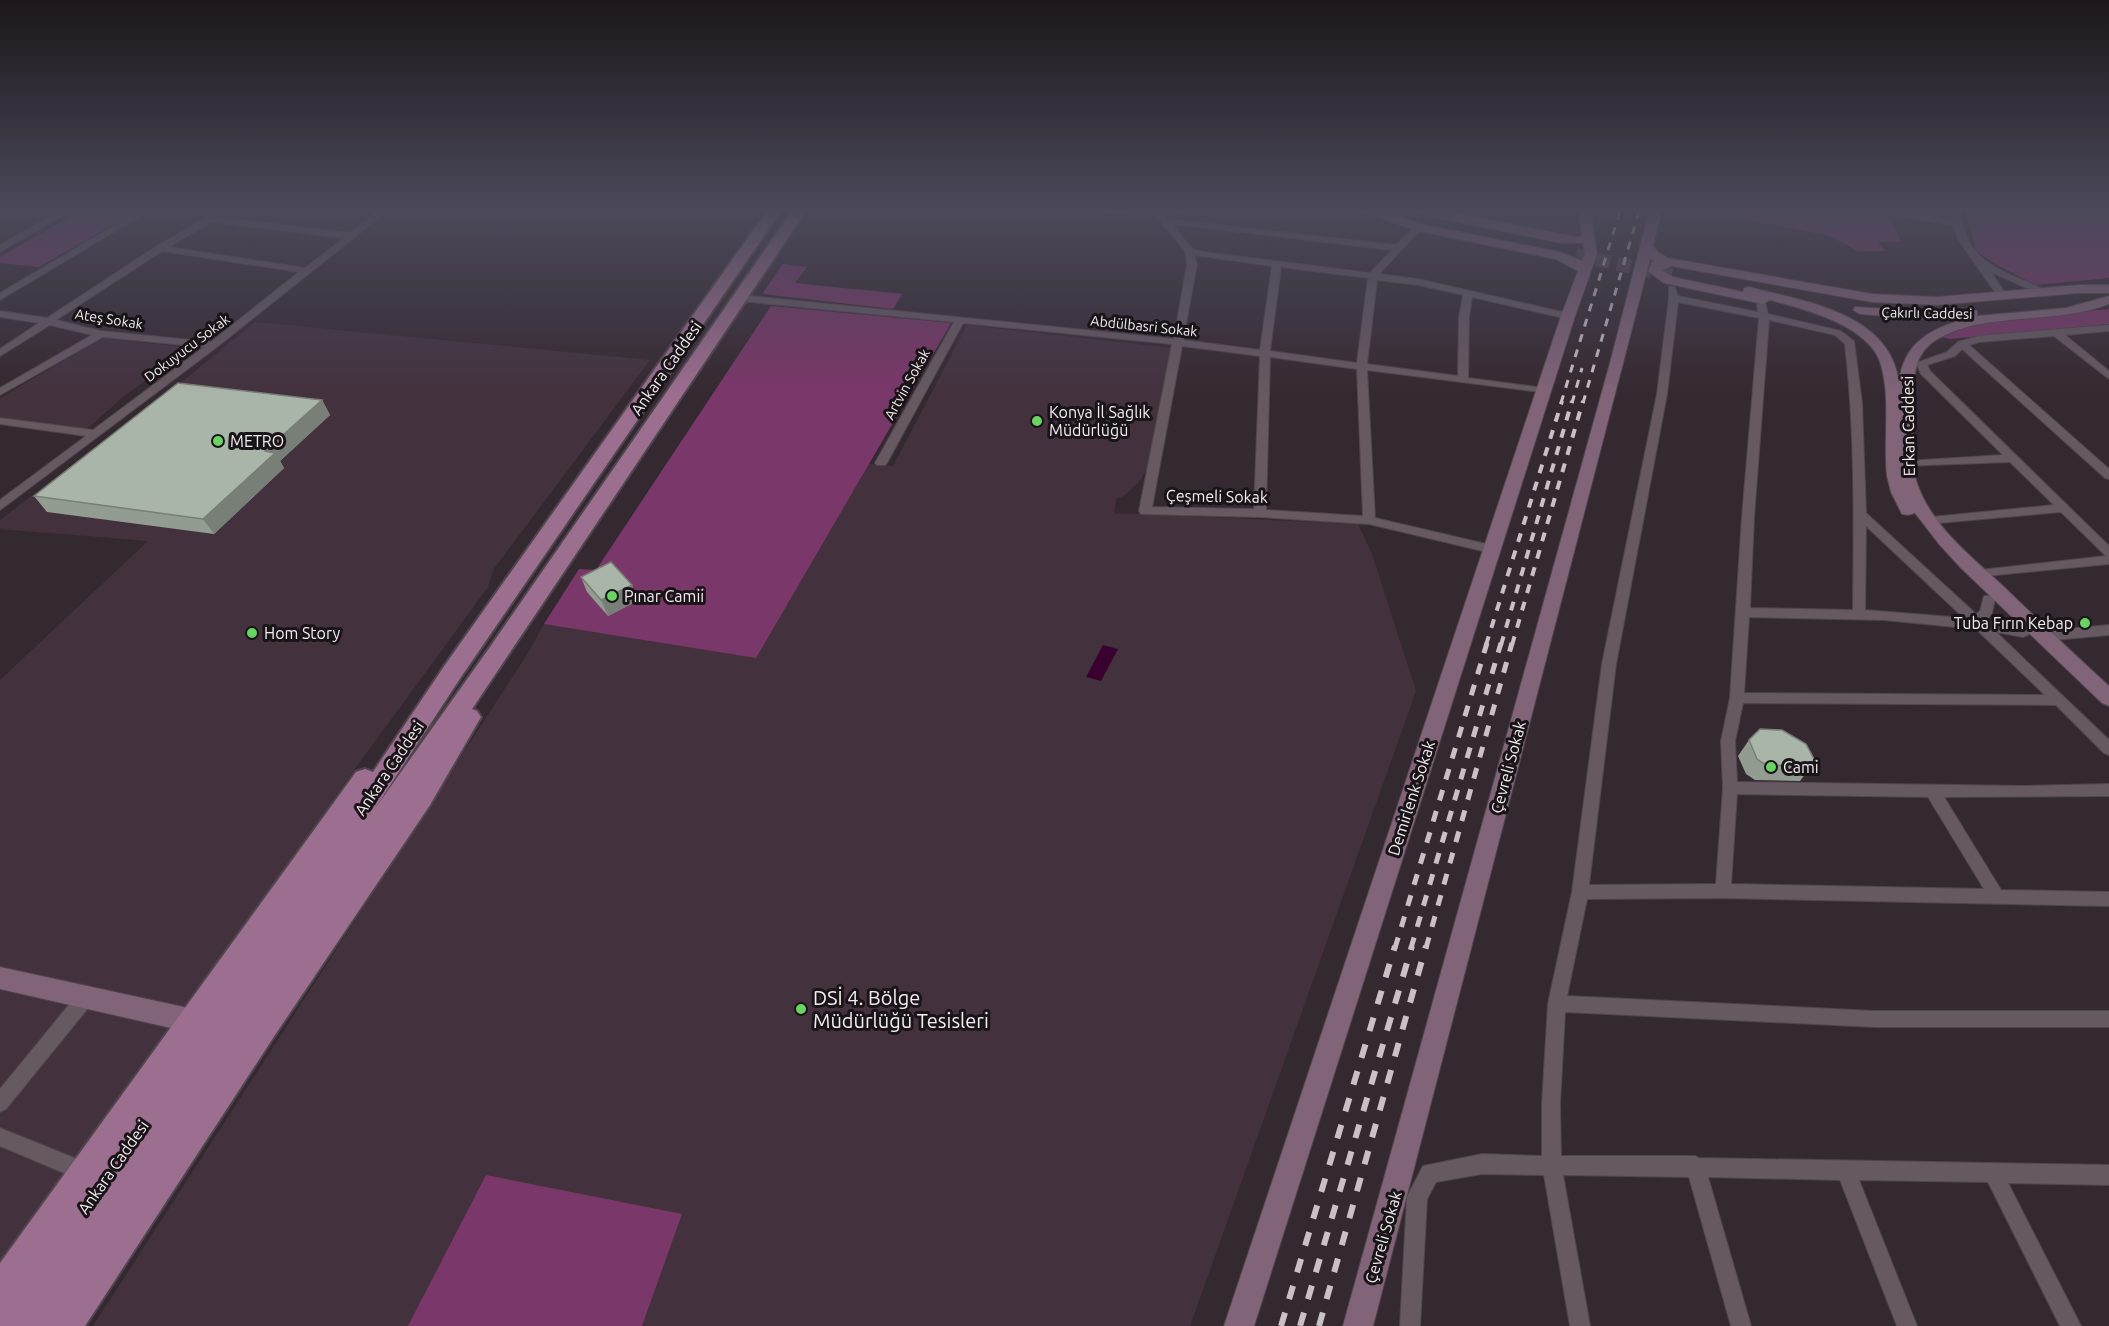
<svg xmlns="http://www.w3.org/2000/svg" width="2109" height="1326" viewBox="0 0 2109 1326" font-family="Ubuntu,sans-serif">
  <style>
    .built { fill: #43323e }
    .green { fill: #7a3769 }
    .water { fill: #3a002f }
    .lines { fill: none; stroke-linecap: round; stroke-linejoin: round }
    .secondary-tunnel { stroke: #52464e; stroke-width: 14; stroke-dasharray: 14 7; stroke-linecap: butt }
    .street-casing { stroke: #50464d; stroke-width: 2 }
    .secondary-casing { stroke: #50464d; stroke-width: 2 }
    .primary-casing { stroke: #50464d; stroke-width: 4 }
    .street { fill: #665962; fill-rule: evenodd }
    .secondary { fill: #816478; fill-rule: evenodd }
    .primary { fill: #9c6e8f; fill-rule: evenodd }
    .rail-far3 { stroke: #cac1c7; stroke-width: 3; stroke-dasharray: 8 8; stroke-linecap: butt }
    .rail-far2 { stroke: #cac1c7; stroke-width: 4; stroke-dasharray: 9 9; stroke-linecap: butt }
    .rail-far1 { stroke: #cac1c7; stroke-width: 5; stroke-dasharray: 11 11; stroke-linecap: butt }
    .rail { stroke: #cac1c7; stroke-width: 6; stroke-dasharray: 14 14; stroke-linecap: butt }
    .wall { fill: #929c91 }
    .shaded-wall { fill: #777f76 }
    .building { fill: #aab5a9; stroke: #777f76; stroke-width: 1.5 }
    .poi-dot { fill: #69d464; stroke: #191417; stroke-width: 2 }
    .labels { text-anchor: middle; stroke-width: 6; stroke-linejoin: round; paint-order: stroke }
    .far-street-label { font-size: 14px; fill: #f4ecf1; stroke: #191417 }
    .street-label { font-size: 16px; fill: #f4ecf1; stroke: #191417 }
    .poi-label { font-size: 16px; fill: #f4ecf1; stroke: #191417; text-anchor: start }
    .near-poi-label { font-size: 20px; fill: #f4ecf1; stroke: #191417; text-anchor: start }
  </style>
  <rect width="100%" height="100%" fill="#352931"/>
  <path class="built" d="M1422 208H1576L1580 233 1569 236Z
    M771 306 951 323 869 464 893 466 967 325 1172 348 1149 465 1139 482 1125 495 1116 499 1114 513 1358 524 1372 554 1416 691 1190 1326H93L528 653 544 624 657 641Z
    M255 322 650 360 493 570 488 587 354 770 0 1273V680L148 541 0 529V520L183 381Z
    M103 338 189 348 123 397 86 430 0 418V398Z"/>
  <path class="green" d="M85 208H142L39 267 0 263V257Z
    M1721 208H1879L1893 223 1901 242H1878L1885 251H1858L1830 236 1718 214Z
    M1965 208H2103L2109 221V278L2036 285 1997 265 1976 251Z
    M783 264 807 267 795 283 902 294 893 309 762 294Z
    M771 306 951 323 756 658 544 624 579 569 596 570Z
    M2109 309V324L1950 339 1942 337C1979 316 2065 314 2109 309Z
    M486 1175 682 1214 642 1326H408Z"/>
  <path class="water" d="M1103 645 1118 649 1101 681 1086 677Z"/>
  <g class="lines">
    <path class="secondary-tunnel" d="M1576 255 1675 276"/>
    <defs>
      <path id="street" d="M65 208H76L0 252V245Z
        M144 208H154L0 300V293Z
        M222 208H232L218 217 350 233 381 208H391L217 347 0 510V500L86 436 0 424V418L93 430 204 347 103 337 0 395V388L92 335 50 325 0 356V349L39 323 0 317V311L47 318 157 246ZM211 222 344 238 305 268 169 247ZM162 251 299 272 211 342 101 331 56 320Z
        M1952 208H1960C1964 264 2002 270 2046 290V294H2040L1991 272 2007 296 1999 298 1958 239 1953 225 1891 215 1887 212 1891 209 1953 220Z
        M1155 211H1161L1167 219 1396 245 1418 224 1421 225V229L1379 274 1418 279 1571 314 1573 316 1568 319 1472 297 1469 317 1468 378 1544 388 1548 389V393L1367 370 1375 518 1495 546 1497 549 1495 552 1491 553 1369 524 1260 517 1141 514 1139 511 1172 344 963 323 887 463 885 465H877L875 463 954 322 740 301 735 298 740 295 1174 339 1187 264 1185 251 1155 215ZM1172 224 1392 250 1370 273 1204 252 1192 249ZM1194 255 1272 266 1260 350 1183 340 1197 264ZM1281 267 1368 278 1357 363 1270 351ZM1377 280 1418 285 1463 295 1459 317 1458 376 1367 364ZM1182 346 1260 356 1254 509 1152 507ZM1270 357 1357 369 1363 516 1266 510Z
        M1669 287H1675L1678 296 1758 312 1757 304 1765 302 1768 314 1841 331 1854 341 1862 403 1866 513 1976 614 1980 611 1984 596H1994L1995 599 1992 613 1986 621 2028 629 2030 632 2028 635 2023 637 1996 632 2109 740V755L2104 753 2056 705 1743 703 1735 741 1737 782 2025 786 2109 784V796L1944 797 2001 890 2109 892V906L1723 898 1587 899 1567 996 1875 1011H2109V1027H1875L1565 1012 1560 1104 1561 1156H1695L1699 1158 2109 1165V1185L2008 1183 2081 1326H2060L1988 1182 1859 1180 1917 1326H1897L1840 1180 1708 1177 1751 1326H1731L1689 1177 1563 1175 1590 1326H1570L1544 1175 1482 1174 1436 1182 1427 1199 1420 1326H1400L1407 1197 1423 1166 1482 1154 1542 1156V1104L1548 1004 1572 892 1602 664 1657 394 1669 298ZM1678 302 1759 318 1742 517 1730 698 1721 741 1723 788 1716 884 1589 885 1616 664 1667 394ZM1769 320 1835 335 1845 344C1855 432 1854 521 1853 610L1750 608 1754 517ZM1866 526 1964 618 1865 610ZM1749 617 1884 620 1976 629 2045 695 1744 693ZM1737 794 1928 797 1984 889 1731 884Z
        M2109 325V331L2065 335 2109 371V379L2054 336 1979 342 1969 345 2109 469V479L2105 478 1962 349 1955 356 1927 365 1930 371 2109 546V564L1976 577 1974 574 1980 570 2106 556 2061 512 1927 524 1925 521 1931 517 2054 505 2010 462 1902 466V462L1906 461 2003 455 1921 374 1916 363 1947 352 1958 342 1978 336Z
        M2109 625V635L2043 641 2036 636 2043 631Z
        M87 988 93 990 96 996 93 1002 6 1109 0 1112V1089L81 990Z
        M0 1128 92 1165 95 1172 92 1179 85 1182 0 1146Z"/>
      <path id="secondary" d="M1075 208H1201C1184 223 1106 213 1081 212Z
        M1342 208H1373L1421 224 1560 252 1582 261 1585 254 1583 243H1561L1409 212 1403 208H1428L1577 237 1582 236 1578 208H1590L1597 254 1575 316 1254 1326H1224L1561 316 1578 271 1556 259 1418 231 1371 215 1344 211Z
        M1650 208H1662L1653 246 1658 252 1668 258 1872 294 1937 297 2079 285H2109V293H2079L1937 305 1872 302 1671 266 1662 270 1673 277 1743 292 1744 288 1749 287C1804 301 1891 313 1899 383 1903 342 1932 328 1968 318L1921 319 1860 314 1853 310 1855 307 1921 311 1972 310 1977 311V316L2066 308 2109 296V304C2054 326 1985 310 1936 340 1913 354 1913 380 1914 405 1914 431 1909 461 1918 486 1933 527 1972 557 2003 586 2038 620 2073 653 2109 686V706L2102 703 1961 568 1939 544 1915 513 1908 515 1902 514 1891 492 1887 476C1883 440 1891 400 1881 365 1871 326 1804 309 1770 300L1763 304 1664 283 1648 271 1652 262 1655 261 1650 259 1373 1326H1343L1610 363Z
        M0 967 193 1009 202 1013 206 1021 202 1029 193 1033 0 989Z"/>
      <path id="primary" d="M769 208H783L461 677 374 810 490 647 794 208H808L472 709 477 711 481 717 430 805 275 1035 85 1326H0V1263L356 772 365 769 373 772 445 665Z"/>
    </defs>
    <use href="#street" class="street-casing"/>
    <use href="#secondary" class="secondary-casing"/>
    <use href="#primary" class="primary-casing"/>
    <use href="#street" class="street"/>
    <use href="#secondary" class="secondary"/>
    <use href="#primary" class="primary"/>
    <path class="rail-far3" d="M1561 403 1621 208
      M1572 403 1582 368
      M1583 403 1640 208"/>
    <path class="rail-far2" d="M1486 645 1562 401
      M1501 645 1572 401
      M1512 645 1583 401"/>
    <path class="rail-far1" d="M1395 948 1487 643
      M1411 948 1501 643
      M1426 948 1512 643"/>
    <path class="rail" d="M1281 1326 1395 946
      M1300 1326 1412 946
      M1319 1326 1426 946"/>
  </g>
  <path class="wall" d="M322 400 330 415 280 461 284 468 214 534 47 512 34 496Z
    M581 577 632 585 637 601 608 616 587 592Z
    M1749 740 1815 761 1800 781 1755 780 1746 774 1738 756Z"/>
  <path class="shaded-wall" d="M322 400 330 415 280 461 284 468 214 534 203 519 265 451Z
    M632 585 637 601 608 616 601 600Z"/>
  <path class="building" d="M178 383 322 400 265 451 275 453 203 519 34 496Z
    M611 562 632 585 601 600 581 577Z
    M1760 729 1782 730 1806 744 1815 761 1811 766 1766 765 1757 759 1749 740Z"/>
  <linearGradient id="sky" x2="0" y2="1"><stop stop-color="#1d171b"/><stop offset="0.53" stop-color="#4b495a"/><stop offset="1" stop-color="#4b495a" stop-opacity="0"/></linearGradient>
  <rect width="2109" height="394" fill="url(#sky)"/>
  <g class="poi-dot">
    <circle cx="1037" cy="421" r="6"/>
    <circle cx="218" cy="441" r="6"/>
    <circle cx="612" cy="596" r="6"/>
    <circle cx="2085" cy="623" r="6"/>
    <circle cx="252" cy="633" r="6"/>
    <circle cx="1771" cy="767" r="6"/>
    <circle cx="801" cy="1009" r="6"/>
  </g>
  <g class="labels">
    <g class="far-street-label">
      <text transform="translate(1927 313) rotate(1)" y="5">Çakırlı Caddesi</text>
      <text transform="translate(109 319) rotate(9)" y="5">Ateş Sokak</text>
      <text transform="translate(1144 326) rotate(6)" y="5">Abdülbasri Sokak</text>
      <text transform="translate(187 348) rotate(-37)" y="5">Dokuyucu Sokak</text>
      <text transform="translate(907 384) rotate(-61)" y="5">Artvin Sokak</text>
    </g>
    <g class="street-label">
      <text transform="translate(666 368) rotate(-55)" y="6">Ankara Caddesi</text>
      <text transform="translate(1908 426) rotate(-91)" y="6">Erkan Caddesi</text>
      <text transform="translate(1217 496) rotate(1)" y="6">Çeşmeli Sokak</text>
      <text transform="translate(1508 767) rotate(-75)" y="6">Çevreli Sokak</text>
      <text transform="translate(389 768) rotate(-56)" y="6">Ankara Caddesi</text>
      <text transform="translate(1411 798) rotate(-72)" y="6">Demirlenk Sokak</text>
      <text transform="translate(113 1167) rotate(-55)" y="6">Ankara Caddesi</text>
      <text transform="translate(1383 1237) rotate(-74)" y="6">Çevreli Sokak</text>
    </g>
    <g class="poi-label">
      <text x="1049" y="418">Konya İl Sağlık<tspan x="1049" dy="18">Müdürlüğü</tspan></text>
      <text x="230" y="447">METRO</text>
      <text x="624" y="602">Pınar Camii</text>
      <text x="2073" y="629" text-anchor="end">Tuba Fırın Kebap</text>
      <text x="264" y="639">Hom Story</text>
      <text x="1783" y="773">Cami</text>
    </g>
    <g class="near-poi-label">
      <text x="813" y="1005">DSİ 4. Bölge<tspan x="813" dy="23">Müdürlüğü Tesisleri</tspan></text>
    </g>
  </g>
</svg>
